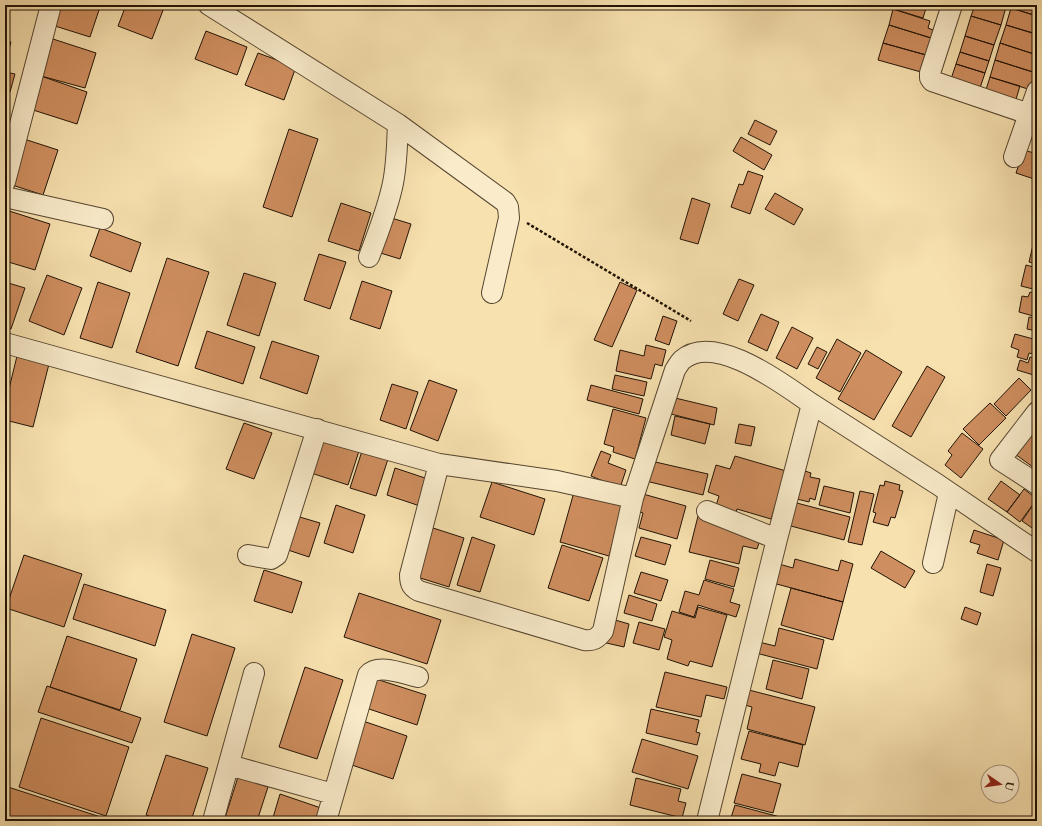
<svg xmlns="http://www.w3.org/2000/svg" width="1042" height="826" viewBox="0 0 1042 826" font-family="Cardo,serif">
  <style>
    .building { fill: #cf8e5f; stroke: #211305 }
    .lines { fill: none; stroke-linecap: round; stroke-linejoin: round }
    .minor-casing { stroke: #564630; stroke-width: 22 }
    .path { stroke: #211305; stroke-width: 2.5; stroke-dasharray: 3 2; stroke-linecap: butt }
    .minor { stroke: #faeccb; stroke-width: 20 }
  </style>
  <rect width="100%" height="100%" fill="#f7e1af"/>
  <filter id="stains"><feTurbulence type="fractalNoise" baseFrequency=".005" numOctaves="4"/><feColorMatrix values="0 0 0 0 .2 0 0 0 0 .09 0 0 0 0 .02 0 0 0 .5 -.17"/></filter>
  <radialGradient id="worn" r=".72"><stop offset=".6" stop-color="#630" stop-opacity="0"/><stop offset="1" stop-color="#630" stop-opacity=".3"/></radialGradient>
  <path class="building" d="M61 5H94L100 7 90 37 55 26Z
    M126 5H165L152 39 118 26Z
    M895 5H927L923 18 893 9Z
    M975 5H999L1006 7 1001 25 971 16Z
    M1012 5H1037V16L1011 8Z
    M1011 8 1037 16V29L1035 34 1006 25Z
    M893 9 930 21 928 28 933 30 931 38 889 25Z
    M971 16 1001 25 994 45 965 36Z
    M889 25 931 38 926 55 883 43Z
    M1006 25 1037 34V55L1000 43Z
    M206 31 247 47 237 75 195 59Z
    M965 36 994 45 989 61 960 52Z
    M53 39 96 53 85 88 41 76Z
    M5 40 11 42 5 64Z
    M883 43 926 55 921 72 878 60Z
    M1000 43 1037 55 1036 73 995 60Z
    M960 52 989 61 985 73 956 64Z
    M258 53 296 67 284 100 245 85Z
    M995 60 1036 73 1031 90 990 77Z
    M956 64 985 73 979 91 950 82Z
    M5 72 15 74 10 92 5 90Z
    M41 76 87 92 77 124 30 109Z
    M990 77 1020 86 1014 106 984 96Z
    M755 120 777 131 770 145 748 134Z
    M289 129 318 139 292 217 263 207Z
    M741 137 772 155 764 170 733 151Z
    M24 139 58 150 43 195 9 184Z
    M1024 150 1037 154V180L1016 173Z
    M748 171 763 176 750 214 731 207 739 184 743 185Z
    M775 193 803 209 794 225 765 209Z
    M692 198 710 204 698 244 680 239Z
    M341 203 371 213 359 251 328 241Z
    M6 210 50 224 35 270 5 261Z
    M385 216 411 224 400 259 374 251Z
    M100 228 141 243 131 272 90 256Z
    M1033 245 1037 246V264L1029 262Z
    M319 254 346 262 330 309 304 300Z
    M167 258 209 272 178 366 136 352Z
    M1026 265 1037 268V290L1021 286Z
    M244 273 276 283 259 336 227 325Z
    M47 275 82 288 64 335 29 321Z
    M739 279 754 285 738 321 723 314Z
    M362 281 392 291 380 329 350 319Z
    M5 282 25 288 11 329 5 327Z
    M98 282 130 293 112 348 80 338Z
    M620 282 637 290 612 347 594 340Z
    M1030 292 1037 294V317L1019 312 1022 296 1028 297Z
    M761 314 779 322 767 351 748 342Z
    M663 316 677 321 669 345 655 340Z
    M1029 317 1037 318V331L1027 329Z
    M792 327 813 338 797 369 776 358Z
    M207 331 255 347 243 384 195 368Z
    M1015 334 1037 340 1033 354 1029 353 1027 360 1017 357 1019 350 1011 347Z
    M837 339 861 353 840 392 816 378Z
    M272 341 319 356 307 394 260 378Z
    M646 345 666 350 662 366 655 364 651 379 616 371 620 350 644 356Z
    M817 347 827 352 818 369 808 364Z
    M866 350 902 372 874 420 838 399Z
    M18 352 50 360 33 427 5 420V405Z
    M1030 357 1037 359V376L1017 370 1020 360 1028 363Z
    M927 366 945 377 911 437 892 426Z
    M615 375 647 382 644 396 612 389Z
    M1019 378 1031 390 1006 416 994 404Z
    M429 380 457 390 438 441 410 430Z
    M392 384 418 392 406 429 380 420Z
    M591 385 643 399 639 414 587 400Z
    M671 397 717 408 714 425 667 413Z
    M990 403 1006 418 979 445 963 429Z
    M613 409 646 418 635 459 613 452 614 447 604 444Z
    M675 416 710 424 705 444 671 435Z
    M244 423 272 433 254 479 226 469Z
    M1037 423V470L1015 454Z
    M739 424 755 427 751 446 735 443Z
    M962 433 983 449 961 478 945 465 952 455 948 451Z
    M317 437 359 451 348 485 305 471Z
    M362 451 388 459 376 496 350 488Z
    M601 451 611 455 608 463 626 470 620 488 591 476Z
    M735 456 786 471 771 519 737 509 735 515 715 509 719 496 708 492 716 465 730 469Z
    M651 461 708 474 703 495 646 481Z
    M395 468 428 479 420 506 387 495Z
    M805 471 811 473 810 477 820 479 815 500 810 498 809 502 797 499Z
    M885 481 900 485 899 490 903 491 895 518 891 517 888 526 873 522 876 513 873 512 880 485 884 486Z
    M1001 481 1020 495 1007 512 988 499Z
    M492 482 545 499 534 535 480 517Z
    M824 486 854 493 850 513 819 505Z
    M1024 489 1037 499 1020 522 1007 512Z
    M860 491 874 494 862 545 848 542Z
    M574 492 623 506 609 556 560 542Z
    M643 494 686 506 677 539 639 528 643 513 637 511Z
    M1037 499V527L1035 530 1022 521Z
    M793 502 850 517 844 540 787 525Z
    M336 505 365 515 353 553 324 543Z
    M293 515 320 523 309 557 282 548Z
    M698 516 745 528 760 540 757 549 743 546 739 564 689 552Z
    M430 527 464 538 449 587 414 576Z
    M974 530 1004 540 998 560 977 553 980 545 970 542Z
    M472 537 495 545 480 592 457 585Z
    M641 537 671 545 665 565 635 556Z
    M562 545 603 558 589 601 548 588Z
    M881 551 915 571 905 588 871 568Z
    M24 555 82 574 64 627 6 608Z
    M795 559 838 571 841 560 853 564 843 602 773 583 779 564 793 568Z
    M710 560 739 568 734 587 705 579Z
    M987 564 1001 568 993 596 980 592Z
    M264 570 302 582 292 613 254 601Z
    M641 572 668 580 661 601 634 593Z
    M704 580 734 589 730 602 740 605 736 617 698 605 694 617 679 612 685 591 699 595Z
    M84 584 166 610 155 646 73 619Z
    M791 588 843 602 833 640 781 625Z
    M359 593 441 620 427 664 344 637Z
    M629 595 657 604 652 621 624 613Z
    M698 607 727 615 712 667 690 661 688 666 667 659 672 640 664 637 672 611 695 618Z
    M965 607 981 613 977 625 961 619Z
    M608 618 629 624 624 647 602 642Z
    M639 622 665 629 659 650 633 643Z
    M779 628 824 640 817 669 756 653 759 642 775 646Z
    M192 634 235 648 207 736 164 722Z
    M67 636 137 659 120 710 50 687Z
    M773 660 809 669 802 699 766 689Z
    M305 667 343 680 317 759 279 747Z
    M665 672 727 687 724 699 706 695 701 717 656 707Z
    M373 678 426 695 417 725 363 707Z
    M47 686 141 718 132 743 38 712Z
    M745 689 815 707 805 745 747 729 752 707 741 704Z
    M651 709 699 720 696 732 700 733 697 745 646 733Z
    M41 718 129 747 106 816 19 787Z
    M360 720 407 736 393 779 346 763Z
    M749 731 803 745 798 767 779 762 775 776 759 772 761 764 741 759Z
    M642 739 698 756 688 789 632 772Z
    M166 755 208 768 191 821H163L146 815Z
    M742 774 781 784 773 813 734 803Z
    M238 777 268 787 257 821H224Z
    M636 778 681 789 678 801 686 803 682 818 630 805Z
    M5 786 113 821H5Z
    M280 794 321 808 317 821H272Z
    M735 805 780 817 779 821H730Z"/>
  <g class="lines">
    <defs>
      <path id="minor" d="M209 5 398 124 505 202 508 207 509 218 492 293
        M952 5 930 73V78L932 81 1029 114
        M1014 157 1037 91
        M5 182 51 5
        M5 197 103 219
        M369 257C378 233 388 208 393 183 397 163 397 143 398 124
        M5 343 439 464 557 481 633 498
        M812 404 937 484 1037 552
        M1037 412 1000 460 1037 484
        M439 464 410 575C410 584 412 587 419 591L584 640C593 641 597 639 603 631L633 498 675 370C677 367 679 363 682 360 715 331 785 386 812 404L777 539 707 821
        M707 511 777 539
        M248 555 271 559 277 555 317 429
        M933 563 949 493
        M229 765 333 794
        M213 821 254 673
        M326 821 368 675C378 663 404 674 418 677"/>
    </defs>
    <use href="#minor" class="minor-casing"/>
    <path class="path" d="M527 223 691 321"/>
    <use href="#minor" class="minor"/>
  </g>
  <rect width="1042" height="826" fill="none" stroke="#f7e1af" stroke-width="20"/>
  <rect x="6" y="6" width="1030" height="814" fill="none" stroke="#211305" stroke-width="2"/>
  <rect x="10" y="10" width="1022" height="806" fill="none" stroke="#211305"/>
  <g transform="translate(1000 784) rotate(103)"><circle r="19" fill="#faeccb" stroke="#a3957c"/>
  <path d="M0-3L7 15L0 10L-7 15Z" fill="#8f2418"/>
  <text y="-6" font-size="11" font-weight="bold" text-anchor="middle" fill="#211305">U</text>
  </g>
  <rect width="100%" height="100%" filter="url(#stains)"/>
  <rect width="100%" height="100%" fill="url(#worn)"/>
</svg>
